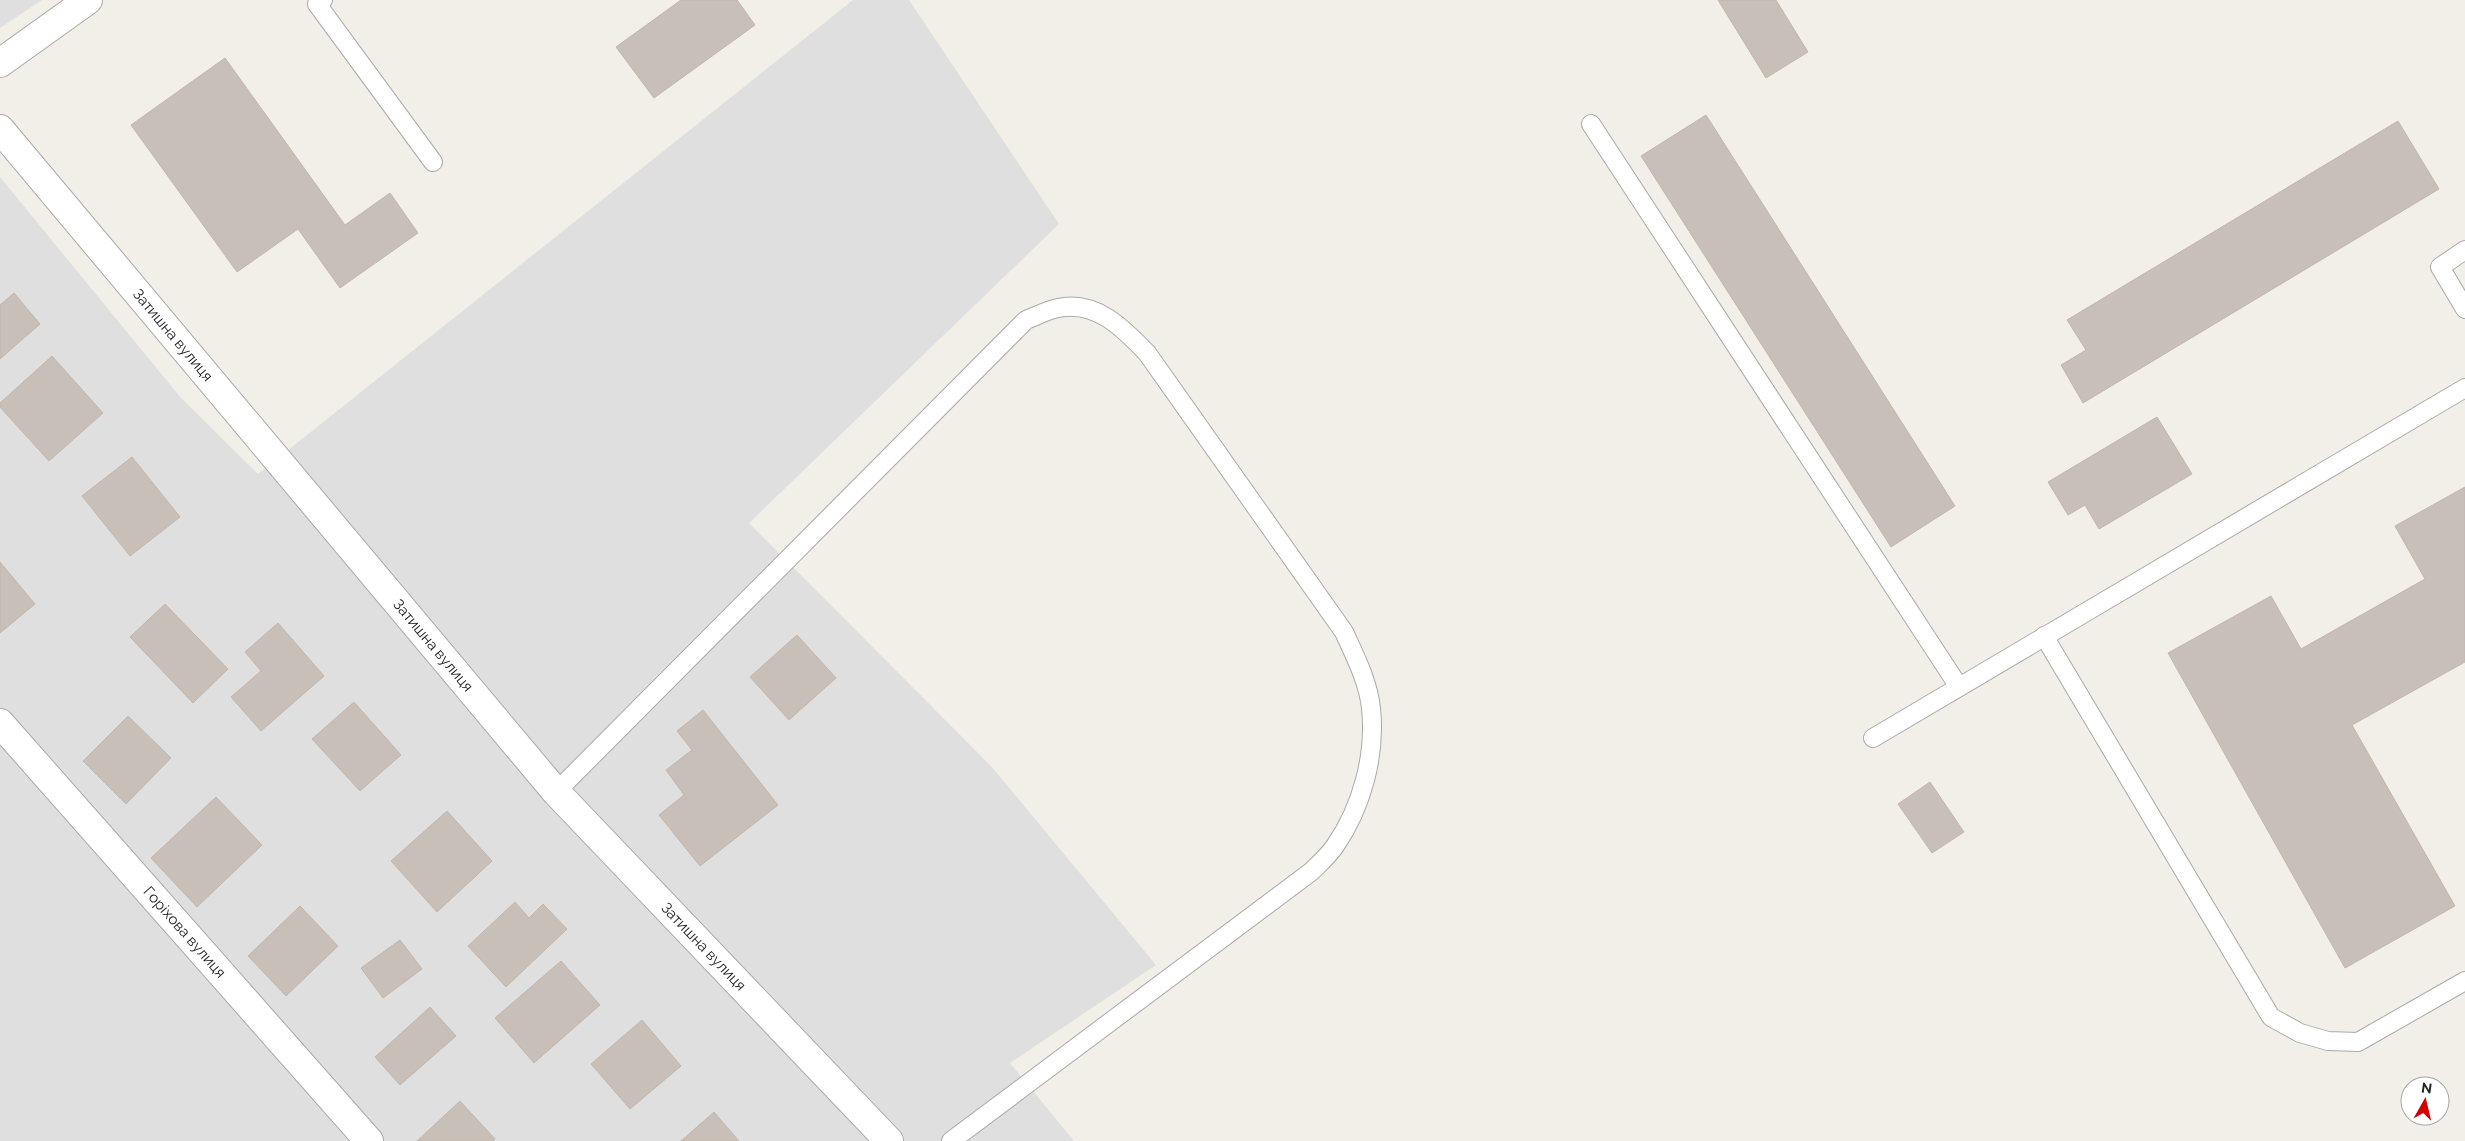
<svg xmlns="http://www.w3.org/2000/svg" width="2465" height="1141" viewBox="0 0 2465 1141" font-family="Raleway,sans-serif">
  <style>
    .residential { fill: #e0dfdf }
    .building { fill: #c7bfb8; stroke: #c4b6ab }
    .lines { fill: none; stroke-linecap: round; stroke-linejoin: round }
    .service-casing { stroke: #a9a9a9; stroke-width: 20 }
    .minor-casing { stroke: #a9a9a9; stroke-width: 30 }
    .service { stroke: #fff; stroke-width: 18 }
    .minor { stroke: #fff; stroke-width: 28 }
    .labels { text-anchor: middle; stroke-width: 4.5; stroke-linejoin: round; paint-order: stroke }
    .street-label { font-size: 15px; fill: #222; stroke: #fff }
  </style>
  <rect width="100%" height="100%" fill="#f2efe9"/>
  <path class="residential" d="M0 0H42L0 28Z
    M853 0H909L1059 224 749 523 992 767 1156 965 1010 1063 1074 1141H0V177L181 398 258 474Z"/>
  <path class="building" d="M681 0H737L755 25 654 98 616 47Z
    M1718 0H1776L1808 52 1766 78Z
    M225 58 345 225 390 193 418 233 340 288 298 229 237 272 131 125Z
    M1706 115 1955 506 1891 547 1641 156Z
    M2398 121 2439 189 2083 403 2061 365 2086 350 2067 320Z
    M14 293 40 324 0 359V305Z
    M52 356 103 413 49 461 0 407V403Z
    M2157 417 2192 474 2099 529 2085 505 2068 515 2048 482Z
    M132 457 180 517 130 556 82 496Z
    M2465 487V662L2352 725 2455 906 2345 968 2168 653 2271 596 2301 649 2425 579 2395 526Z
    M0 562 35 604 0 633Z
    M165 604 228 669 193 703 130 637Z
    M278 623 324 676 261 731 231 697 261 671 245 652Z
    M797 635 836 678 789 720 750 677Z
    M354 702 401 755 360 791 312 739Z
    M703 710 778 805 700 866 659 815 684 795 666 770 692 750 677 731Z
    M128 716 171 758 126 804 83 761Z
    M1930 782 1964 832 1932 853 1898 804Z
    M216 797 262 845 197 907 151 858Z
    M447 811 492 861 437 912 391 861Z
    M515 902 529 918 543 904 567 929 506 987 468 946Z
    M300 906 338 946 286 996 248 956Z
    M400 940 422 969 383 998 361 968Z
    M561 961 600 1005 534 1063 495 1018Z
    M430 1007 456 1036 400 1085 375 1057Z
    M642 1020 681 1066 630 1109 591 1064Z
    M460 1101 495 1139 493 1141H417Z
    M714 1112 739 1141H681Z"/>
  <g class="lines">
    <defs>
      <path id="service" d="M323 0 317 4 433 162
        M1591 124 1959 687
        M2465 250 2440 267 2465 309
        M2044 636 2271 1017 2300 1033 2328 1041 2358 1042 2465 981
        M1873 738 2465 388
        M556 792 1026 320C1036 316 1048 310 1058 308 1096 300 1123 328 1147 353L1344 632C1355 656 1368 681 1371 708 1376 755 1362 807 1335 846 1329 855 1320 863 1312 871L951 1141"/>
      <g id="minor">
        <path d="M0 63 88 0"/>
        <path id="s1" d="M0 129 556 792 889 1141"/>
        <path id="s2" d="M0 723 369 1141"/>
      </g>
    </defs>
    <use href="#service" class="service-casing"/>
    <use href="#minor" class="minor-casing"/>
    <use href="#service" class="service"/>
    <use href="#minor" class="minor"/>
  </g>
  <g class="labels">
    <g class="street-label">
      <text dy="5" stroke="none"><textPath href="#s1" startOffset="269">Затишна вулиця</textPath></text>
      <text dy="5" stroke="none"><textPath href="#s1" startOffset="674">Затишна вулиця</textPath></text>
      <text dy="5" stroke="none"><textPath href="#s2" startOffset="279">Горіхова вулиця</textPath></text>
      <text dy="5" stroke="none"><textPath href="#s1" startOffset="1079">Затишна вулиця</textPath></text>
    </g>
  </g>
  <g transform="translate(2425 1101) rotate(8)"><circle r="24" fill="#ffffff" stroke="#a7a7a7"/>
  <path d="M0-4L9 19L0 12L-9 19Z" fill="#d40000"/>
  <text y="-8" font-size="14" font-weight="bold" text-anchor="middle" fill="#222222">N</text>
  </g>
</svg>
